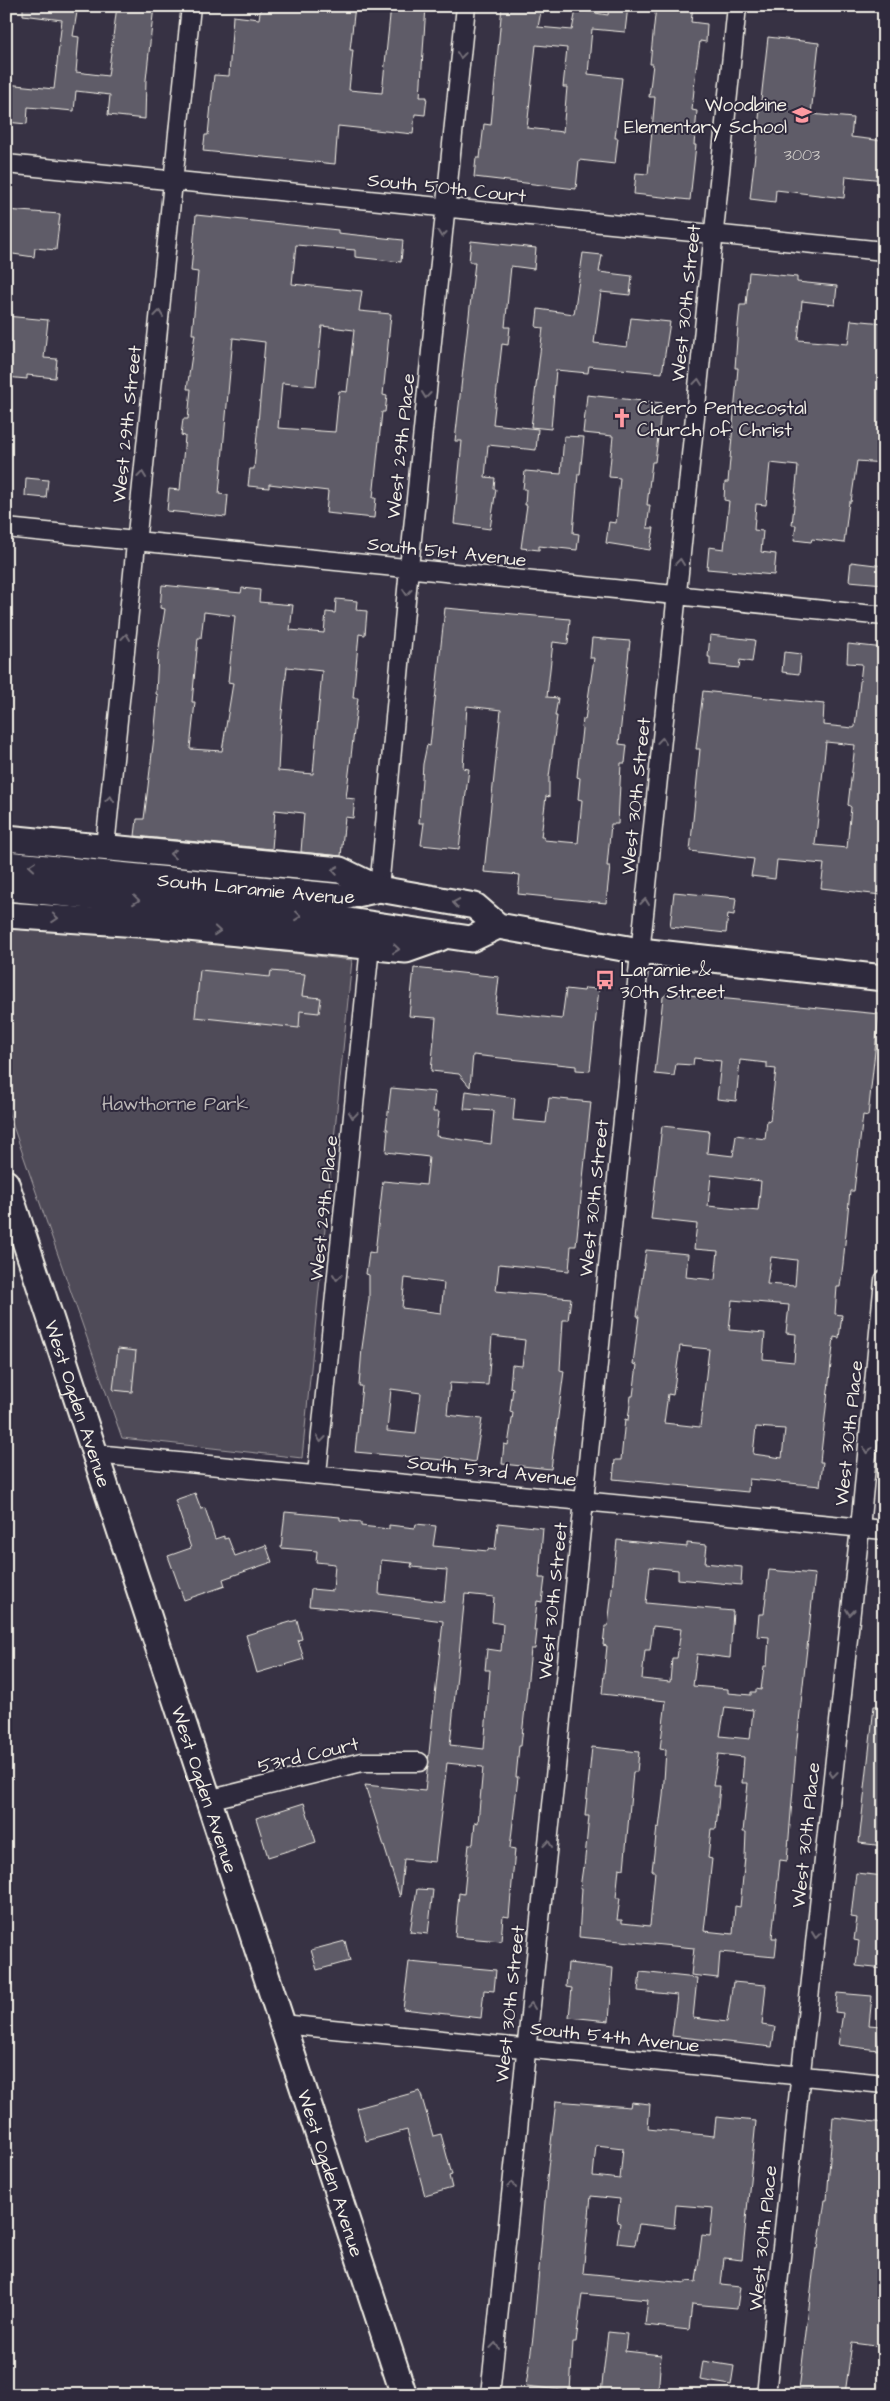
<svg xmlns="http://www.w3.org/2000/svg" width="890" height="2401" viewBox="0 0 890 2401" font-family="'Architects Daughter',sans-serif">
  <style>
    .green { fill: #504b59; stroke: #a29ea0 }
    .building { fill: #5f5c67; stroke: #f4f1e8; fill-rule: evenodd }
    .lines { fill: none; stroke-linecap: round; stroke-linejoin: round }
    .minor-casing { stroke: #f4f1e8; stroke-width: 21 }
    .secondary-casing { stroke: #f4f1e8; stroke-width: 29 }
    .minor { stroke: #2f2a3d; stroke-width: 18 }
    .secondary { stroke: #2f2a3d; stroke-width: 25 }
    .oneway { stroke: #747079 }
    .labels { text-anchor: middle; stroke-width: 4; stroke-linejoin: round; paint-order: stroke }
    .number-label { font-size: 16px; fill: #cfccc8 }
    .poi-label { font-size: 19px; fill: #f4f1e8; stroke: #2f2a3d; text-anchor: start }
    .street-label { font-size: 19px; fill: #f4f1e8; stroke: #2f2a3d }
    .park-label { font-size: 19px; fill: #bbb7b6; stroke: #2f2a3d }
  </style>
  <rect width="100%" height="100%" fill="#373244"/>
  <filter id="ink" filterUnits="userSpaceOnUse"><feTurbulence type="fractalNoise" baseFrequency=".02" numOctaves="2"/><feDisplacementMap in="SourceGraphic" scale="10" xChannelSelector="R" yChannelSelector="G"/><feConvolveMatrix kernelMatrix="1 2 1 2 8 2 1 2 1" color-interpolation-filters="sRGB"/></filter>
  <g filter="url(#ink)">
    <path class="green" d="M35 924 352 960 302 1458 122 1438 6 1106V926Z"/>
    <path class="building" d="M23 6H78L73 36 79 37 76 72 108 76 117 6H154L146 80 145 119 108 115 110 95 76 91 74 111 28 107 27 124 6 122V84L54 89 62 20 23 15Z
      M261 6H355L350 50H353L349 90 382 93 391 6H426L420 97H427L425 115 415 114 413 134 338 126 335 164 203 151 205 135H208L214 75 229 76 233 16 259 19Z
      M502 6H542L538 27 572 30 576 10 608 15 609 6H628L625 32 592 29 588 74 622 78 615 138H618L615 164 579 160 576 189 474 177 476 158H480L484 124 491 125ZM536 45 567 48 563 87H567L563 132 527 128Z
      M656 6H693L691 22 707 24 706 42 700 41 696 69 692 110 697 111 694 145H696L690 200 634 194 636 173 648 174 655 97H649L653 64H650Z
      M768 37 819 43 811 114 853 118 851 137 884 141V180L846 176 844 198 776 190 775 202 750 199Z
      M6 210 60 214 56 250 35 248 34 257 6 253Z
      M196 215 338 230V233L403 240 401 262 355 257V250L296 245 292 284 362 291 359 311 391 314 383 395 387 396 385 412H382L373 498H376L374 518 326 513 328 491 269 484V488L248 486 250 469H254L265 342 233 338 219 494 228 495 226 517 167 511 169 489 180 490 185 436 181 435 183 419H188L191 389H187L195 334H192L198 272 191 271ZM322 326 354 330 347 392 339 391 335 432 278 428 282 383 316 386Z
      M471 241 536 248 534 269 511 266 505 327H510L508 345 502 344 493 424 538 429 536 450 488 445 485 477 495 478 494 489H496L490 529 454 524 462 441H455L475 262H469Z
      M583 253 602 255 599 272 632 276 630 295 601 292 594 343 627 347 631 318 670 322 662 373 589 366 588 373 556 370 551 429 531 427 543 328 536 327 538 309 574 314Z
      M749 272 797 277V282L837 286 835 305 802 301 798 340 848 344 851 320 884 323V463L857 461 851 502H849L844 543 812 539 811 542 794 540 796 525H792L798 466 770 463 766 505 756 504 754 530 763 531 761 552 776 554 774 575 707 569 709 547 724 549 729 501 724 500 725 482H728L738 368H735L738 325 740 305H746Z
      M6 316 48 320 44 358 57 359 55 378 27 375V379L6 377Z
      M587 395 662 403 655 462H652L647 505H650L647 528H654L650 550 606 543 609 522 616 523 620 478 609 477 613 436 583 433Z
      M564 436 584 437 580 474H578L573 533 579 534 577 550 539 546V550L521 548 527 505H525L526 489H523L525 471 561 474Z
      M26 478 48 480 46 498 25 496Z
      M851 562 884 566V584L849 581Z
      M162 585 241 593 242 588 260 590 259 602 293 605 290 630 324 633 326 612 335 613 336 599 357 601 356 610 367 611 365 635 359 634 353 698H358L346 798 355 799 353 818 345 817 341 856 301 852 304 813 275 810 272 849 135 836 137 819H144L154 737 158 695 156 694 158 654 165 609 160 608ZM204 612 235 616 228 682 233 683 222 751 190 749 195 702H192L194 681 198 638H201ZM287 667 322 671 313 774 278 771 280 731Z
      M445 608 570 619 568 644 553 642 547 697 558 698 555 716H557L549 777V797L546 796 541 837H544V840L578 843 582 800 578 799 580 778 577 777 583 719 585 720 594 658H590L592 638 630 641 619 744 627 745 625 763H621L618 824H611L607 866H610L606 903 518 894 520 875 484 872 501 710 467 706 463 768 469 769 459 849 421 845 424 823H419L423 764 427 745 430 746Z
      M710 635 755 640 752 662 740 660 739 668 710 665V657H708Z
      M848 644 884 648V856L881 895 821 888 824 864 777 860 775 879 751 876 754 859 690 851 700 749H696L703 691 824 704 823 725 853 728 855 727 862 664 847 663ZM826 742 855 745 848 805 851 807 847 848 815 845Z
      M784 652 801 654 799 674 782 672Z
      M674 892 736 898 734 915 728 914 726 933 670 927Z
      M414 968 499 977 495 1012 562 1019 566 989 584 991 585 988 599 989 590 1071 576 1070V1066L473 1055 470 1087 459 1074 431 1071 436 1018 409 1016Z
      M200 970 270 977 271 971 305 974 302 996 321 998 319 1013 300 1011 299 1028 195 1017Z
      M668 993 879 1014 868 1116 863 1115 854 1191H850L843 1264 840 1287H837L835 1314 842 1315 839 1338 834 1337 820 1462H823L820 1486 749 1479 748 1492 613 1479 615 1460H621L625 1419 628 1420 631 1396H633L637 1365 633 1364 639 1316H637L646 1250 688 1254 686 1277 715 1280 718 1251 694 1249 697 1224 651 1219 662 1126 709 1131 707 1153 733 1156 736 1135 765 1139 767 1120 770 1121 776 1069 767 1068V1063L740 1060 736 1101 717 1099 721 1061 694 1058 693 1065 676 1064 674 1076 655 1074 663 997ZM711 1175 761 1181 758 1211 708 1206ZM771 1257 797 1260 795 1286 767 1284ZM732 1300 789 1305 786 1333 796 1334 794 1362 763 1359 765 1333 729 1330ZM680 1346 709 1349 700 1427 664 1423 668 1394 673 1395ZM756 1427 785 1429 782 1458 753 1454Z
      M391 1088 435 1092 433 1112H439L436 1136 491 1144 494 1111 464 1109 466 1091 515 1098 513 1120 546 1123 549 1098 591 1102 576 1246H571L569 1271 499 1264 496 1291 571 1298 568 1320H563L560 1370 564 1371 551 1469 502 1464 504 1444 508 1445 513 1413 510 1412 513 1388 510 1387 512 1365 522 1366 525 1340 492 1336 488 1385 450 1383 447 1415 482 1419 475 1462 445 1457 444 1460 355 1452 362 1386H359L362 1348 369 1299V1275L366 1274 369 1252 375 1253 383 1181 426 1185 429 1157 386 1152 388 1129H386ZM405 1278 444 1283 441 1313 402 1308ZM391 1389 421 1393 416 1434 387 1431Z
      M118 1349 136 1351 132 1392 113 1390Z
      M195 1493 201 1509 205 1508 215 1539 224 1536V1539L228 1538 235 1556 266 1545 272 1562 223 1579 225 1586 184 1600 168 1556 191 1548 175 1500Z
      M285 1512 340 1517V1520L361 1522V1526L389 1529V1525L415 1528 416 1524 436 1526 433 1546 488 1551V1549L495 1550 498 1523 543 1528 539 1578H545L542 1602 537 1601 534 1631H537L535 1649H531L521 1746H519L516 1777H518L510 1848 515 1849 509 1917 503 1916 501 1941 455 1937 459 1893 464 1894 469 1844H473L475 1822 478 1823 483 1767 447 1763 435 1862 404 1859 400 1897 365 1785 425 1791 443 1621 367 1611 309 1606 311 1589 333 1591 335 1564 316 1562 317 1551 281 1548ZM381 1560 412 1563 411 1567 447 1570 444 1602 379 1594ZM465 1594 494 1597 492 1622 503 1624 501 1651 487 1649 485 1670H490L484 1749 450 1745Z
      M617 1540 687 1547V1543L707 1545 705 1563 742 1567 741 1585 678 1579V1570L650 1567 646 1603 733 1611 730 1658 697 1654 693 1686 728 1689V1693L751 1695V1692H756V1689L761 1690 764 1666H767L769 1637 757 1636 759 1614H764L769 1570 815 1574 797 1740 787 1861 780 1860 772 1938H777L775 1957 720 1952 718 1978 691 1975 694 1948 579 1937 582 1888H580L583 1867 584 1868 589 1816H585L592 1747 639 1752 637 1772H633L624 1869 619 1868 616 1898H620L617 1920H622V1923L650 1926 655 1871H652L657 1827 659 1828 663 1796 666 1750 660 1749 666 1701 602 1694 607 1646 603 1645 605 1626H608L611 1599ZM653 1626 681 1629 677 1658H672L670 1682 642 1679 645 1650H650ZM725 1707 753 1710 750 1739 720 1736ZM718 1754 744 1757 742 1783H748L743 1832H746L745 1857 740 1907 735 1906 733 1934 704 1931 712 1859 708 1858 711 1829H716L720 1786H713Z
      M297 1620 302 1639 298 1640 304 1659 257 1673 246 1635Z
      M874 1706H884V1846L859 1843Z
      M304 1803 316 1842 268 1857 256 1818Z
      M856 1873 884 1876V1969L856 1966 859 1941 854 1940 857 1918 851 1917Z
      M417 1889 433 1890 428 1934 410 1932Z
      M345 1941 350 1961 317 1970 311 1950Z
      M409 1962 496 1970 494 1991 484 1990 481 2018 403 2009Z
      M568 1963 613 1968 609 2021 569 2017 572 1988 566 1987Z
      M640 1972 697 1978 693 2018 727 2022 733 1982 766 1985 762 2025 775 2027 772 2047 672 2036 677 1995 638 1991Z
      M837 1993 872 1996 869 2025 881 2026 878 2050 838 2045 843 2013 835 2012Z
      M420 2091 433 2136 441 2134 452 2175 449 2176 452 2188 425 2196 407 2130 366 2141 357 2108Z
      M556 2101 630 2107 631 2102 650 2104 648 2129 714 2136 716 2117 756 2121 742 2260 724 2258 721 2285 740 2287 737 2308 692 2304 689 2330 645 2325 648 2300 582 2294 576 2342H573L570 2391 526 2386 533 2337 548 2168ZM596 2145 623 2148 620 2179 593 2176ZM591 2196 620 2199 617 2222 620 2223 617 2243 635 2245 639 2224 674 2228 676 2205 713 2208 710 2236 702 2235 696 2282 686 2281V2283L583 2273Z
      M833 2117 884 2123V2347L852 2343 845 2394 799 2390 816 2249H818L825 2200H827Z
      M608 2332 627 2334 625 2351 661 2355 658 2395 601 2393Z
      M703 2361 734 2366 731 2385 700 2380Z"/>
    <g class="lines">
      <defs>
        <path id="minor" d="M6 164 884 251
          M6 528 884 616
          M105 847 191 6
          M379 889 409 568 466 6
          M95 1454 884 1530
          M317 1474 370 946
          M208 1800 362 1762H419
          M282 2024 884 2084
          M490 2395 584 1501 737 6
          M766 2395 860 1528 884 1280"/>
        <g id="secondary">
          <path d="M6 838 340 870 379 889"/>
          <path id="s1" d="M6 864 343 897 379 889 475 906 498 926 640 951 884 978"/>
          <path d="M6 888 349 921 471 939 498 926"/>
          <path d="M6 915 168 926 406 950 440 938"/>
          <path id="s2" d="M6 1183 404 2395"/>
        </g>
      </defs>
      <use href="#minor" class="minor-casing"/>
      <use href="#secondary" class="secondary-casing"/>
      <use href="#minor" class="minor"/>
      <use href="#secondary" class="secondary"/>
    </g>
    <defs><path id="oneway-chevron" d="M-2-3.5L2.5 0L-2 3.5" fill="none" stroke-width="1.6" stroke-linecap="round" stroke-linejoin="round" transform="scale(1.25)"/></defs>
    <g class="oneway">
      <use href="#oneway-chevron" transform="translate(461 55) rotate(96)"/>
      <use href="#oneway-chevron" transform="translate(442 234) rotate(96)"/>
      <use href="#oneway-chevron" transform="translate(159 314) rotate(-84)"/>
      <use href="#oneway-chevron" transform="translate(698 382) rotate(-84)"/>
      <use href="#oneway-chevron" transform="translate(426 395) rotate(96)"/>
      <use href="#oneway-chevron" transform="translate(142 475) rotate(-84)"/>
      <use href="#oneway-chevron" transform="translate(680 562) rotate(-84)"/>
      <use href="#oneway-chevron" transform="translate(407 592) rotate(95)"/>
      <use href="#oneway-chevron" transform="translate(126 637) rotate(-84)"/>
      <use href="#oneway-chevron" transform="translate(662 741) rotate(-84)"/>
      <use href="#oneway-chevron" transform="translate(110 799) rotate(-84)"/>
      <use href="#oneway-chevron" transform="translate(173 854) rotate(-174)"/>
      <use href="#oneway-chevron" transform="translate(32 866) rotate(-175)"/>
      <use href="#oneway-chevron" transform="translate(335 870) rotate(-171)"/>
      <use href="#oneway-chevron" transform="translate(136 900) rotate(6)"/>
      <use href="#oneway-chevron" transform="translate(645 902) rotate(-84)"/>
      <use href="#oneway-chevron" transform="translate(456 903) rotate(-170)"/>
      <use href="#oneway-chevron" transform="translate(298 916) rotate(6)"/>
      <use href="#oneway-chevron" transform="translate(55 918) rotate(4)"/>
      <use href="#oneway-chevron" transform="translate(217 931) rotate(5)"/>
      <use href="#oneway-chevron" transform="translate(396 949) rotate(6)"/>
      <use href="#oneway-chevron" transform="translate(353 1115) rotate(96)"/>
      <use href="#oneway-chevron" transform="translate(337 1277) rotate(96)"/>
      <use href="#oneway-chevron" transform="translate(321 1439) rotate(96)"/>
      <use href="#oneway-chevron" transform="translate(867 1450) rotate(96)"/>
      <use href="#oneway-chevron" transform="translate(850 1612) rotate(96)"/>
      <use href="#oneway-chevron" transform="translate(833 1774) rotate(96)"/>
      <use href="#oneway-chevron" transform="translate(548 1844) rotate(-84)"/>
      <use href="#oneway-chevron" transform="translate(816 1935) rotate(96)"/>
      <use href="#oneway-chevron" transform="translate(531 2006) rotate(-84)"/>
      <use href="#oneway-chevron" transform="translate(512 2185) rotate(-84)"/>
      <use href="#oneway-chevron" transform="translate(495 2346) rotate(-84)"/>
    </g>
  </g>
  <defs>
    <symbol id="school-bare" viewBox="-9 -9 18 18"><path d="M0-5L7-2L0 1L-7-2ZM-4 1L0 2.5L4 1V4Q0 6-4 4Z" fill="#ff9aa2" stroke="#2f2a3d" stroke-width="2.5" paint-order="stroke"/></symbol>
    <symbol id="church-bare" viewBox="-9 -9 18 18"><path d="M-1.2-6h2.4v3.5h3.3v2.4h-3.3V6h-2.4V-.1h-3.3v-2.4h3.3Z" fill="#ff9aa2" stroke="#2f2a3d" stroke-width="2.5" paint-order="stroke"/></symbol>
    <symbol id="bus-bare" viewBox="-9 -9 18 18"><path d="M-5-6H5V4H4V6H2V4H-2V6H-4V4H-5ZM-3.5-4V0h7V-4ZM-3.5 1.2v1.5H-2V1.2ZM2 1.2v1.5H3.5V1.2Z" fill="#ff9aa2" stroke="#2f2a3d" stroke-width="2.5" paint-order="stroke"/></symbol>
  </defs>
  <g fill-rule="evenodd">
    <use href="#school-bare" x="788" y="101" width="28" height="28"/>
    <use href="#church-bare" x="608" y="404" width="28" height="28"/>
    <use href="#bus-bare" x="591" y="966" width="28" height="28"/>
  </g>
  <g class="labels">
    <g class="number-label">
      <text x="802" y="160">3003</text>
    </g>
    <g class="poi-label">
      <text x="787" y="111" text-anchor="end">Woodbine<tspan x="787" dy="22">Elementary School</tspan></text>
      <text x="637" y="414">Cicero Pentecostal<tspan x="637" dy="22">Church of Christ</tspan></text>
      <text x="620" y="976">Laramie &amp;<tspan x="620" dy="22">30th Street</tspan></text>
    </g>
    <g class="street-label">
      <text transform="translate(447 187) rotate(6)" y="7">South 50th Court</text>
      <text transform="translate(685 303) rotate(-84)" y="7">West 30th Street</text>
      <text transform="translate(126 424) rotate(-84)" y="7">West 29th Street</text>
      <text transform="translate(400 446) rotate(-84)" y="7">West 29th Place</text>
      <text transform="translate(447 551) rotate(6)" y="7">South 51st Avenue</text>
      <text transform="translate(635 796) rotate(-84)" y="7">West 30th Street</text>
      <text dy="7" stroke="none"><textPath href="#s1" startOffset="251">South Laramie Avenue</textPath></text>
      <text transform="translate(593 1198) rotate(-84)" y="7">West 30th Street</text>
      <text transform="translate(323 1208) rotate(-84)" y="7">West 29th Place</text>
      <text dy="7" stroke="none"><textPath href="#s2" startOffset="232">West Ogden Avenue</textPath></text>
      <text transform="translate(848 1433) rotate(-84)" y="7">West 30th Place</text>
      <text transform="translate(492 1470) rotate(6)" y="7">South 53rd Avenue</text>
      <text transform="translate(552 1601) rotate(-84)" y="7">West 30th Street</text>
      <text transform="translate(308 1754) rotate(-13)" y="7">53rd Court</text>
      <text dy="7" stroke="none"><textPath href="#s2" startOffset="638">West Ogden Avenue</textPath></text>
      <text transform="translate(805 1835) rotate(-84)" y="7">West 30th Place</text>
      <text transform="translate(509 2004) rotate(-84)" y="7">West 30th Street</text>
      <text transform="translate(615 2036) rotate(6)" y="7">South 54th Avenue</text>
      <text dy="7" stroke="none"><textPath href="#s2" startOffset="1042">West Ogden Avenue</textPath></text>
      <text transform="translate(762 2238) rotate(-84)" y="7">West 30th Place</text>
    </g>
    <g class="park-label">
      <text x="175" y="1110">Hawthorne Park</text>
    </g>
  </g>
  <rect width="890" height="2401" fill="none" stroke="#2f2a3d" stroke-width="25"/>
  <rect x="12" y="12" width="865" height="2376" fill="none" stroke="#f4f1e8" stroke-width="2" filter="url(#ink)"/>
</svg>
